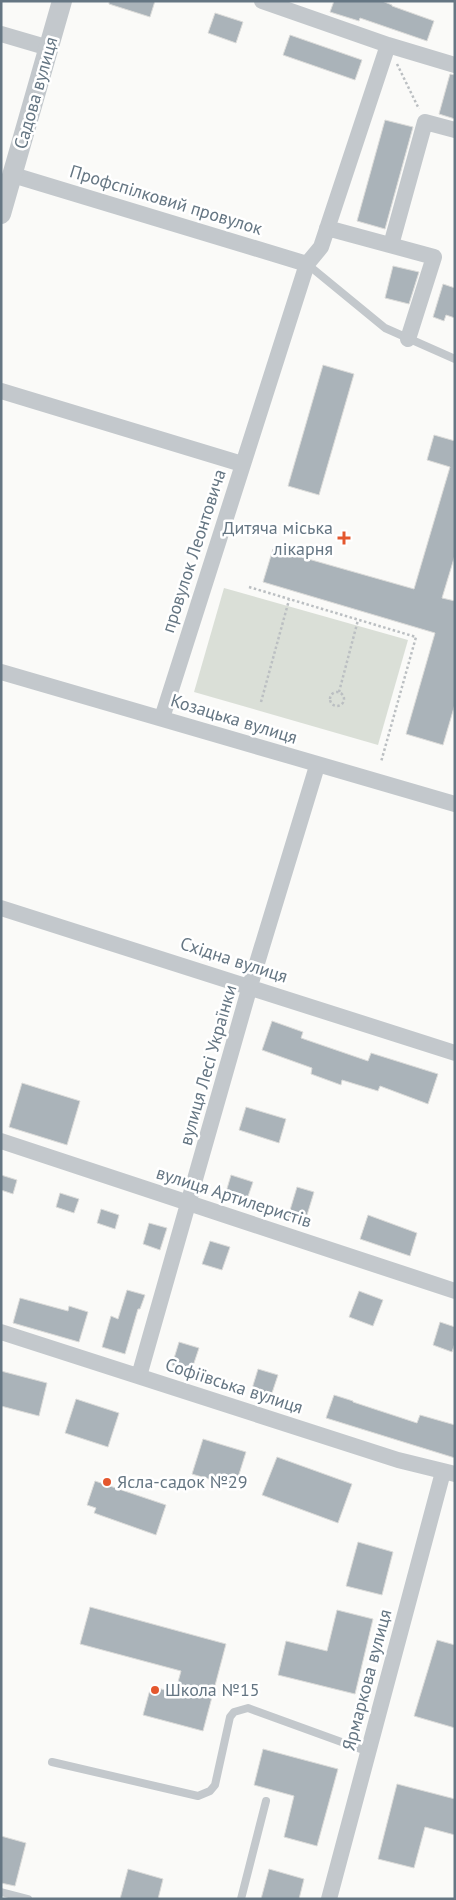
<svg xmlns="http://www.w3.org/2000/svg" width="456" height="1900" viewBox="0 0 456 1900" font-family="'PT Sans',sans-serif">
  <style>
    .green { fill: #dadfd7 }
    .building { fill: #aab3b9; stroke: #dcdcda }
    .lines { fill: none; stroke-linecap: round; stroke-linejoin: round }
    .path { stroke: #bbbfc2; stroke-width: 2.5; stroke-dasharray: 2.5 2.5; stroke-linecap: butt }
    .service { stroke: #c3c8cc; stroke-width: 8 }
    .minor { stroke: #c3c8cc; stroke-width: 16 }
    .tertiary { stroke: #c3c8cc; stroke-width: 20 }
    .poi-dot { fill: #e4572e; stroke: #fff; stroke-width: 2 }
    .labels { text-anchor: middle; stroke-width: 5; stroke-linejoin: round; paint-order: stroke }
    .street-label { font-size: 18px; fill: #657683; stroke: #fff }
    .poi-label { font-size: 18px; fill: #657683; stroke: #fff; text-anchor: start }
  </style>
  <rect width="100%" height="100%" fill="#fafaf8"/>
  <path class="green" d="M224 588 408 640 378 745 194 692Z"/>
  <path class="building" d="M109 1H155L150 17 109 4Z
    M334 1H382L392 5V6L434 21 427 41 360 18 359 21 330 12Z
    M215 13 243 22 236 43 208 33Z
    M290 35 362 60 355 80 283 55Z
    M450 74 455 75V119L439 114Z
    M385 120 413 127 385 229 357 221Z
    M393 266 419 272 409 304 385 298Z
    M443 284 455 288V318L446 315 444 321 433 317Z
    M323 365 354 374 319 495 288 486Z
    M434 435 455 441V555L442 598 455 601V704L443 745 406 734 435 633 263 582 273 549 414 589 450 467 427 460Z
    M272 1021 303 1032 301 1038 368 1061 371 1053 438 1074 428 1104 380 1086 378 1091 342 1080 341 1085 311 1074 312 1068 262 1050Z
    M22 1083 80 1101 67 1145 9 1127Z
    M246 1107 286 1119 279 1143 239 1130Z
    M1 1175 17 1180 13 1194 1 1190Z
    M231 1175 253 1182 245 1205 224 1199Z
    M297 1187 314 1192 304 1225 287 1220Z
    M60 1193 79 1199 74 1213 56 1207Z
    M101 1209 119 1215 115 1229 97 1223Z
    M368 1215 417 1233 410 1256 360 1239Z
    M149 1223 167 1228 160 1250 143 1244Z
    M210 1241 230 1247 222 1270 202 1264Z
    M127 1290 145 1295 140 1309H138L125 1354 102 1347 111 1316 118 1319Z
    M359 1291 383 1300 373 1326 349 1317Z
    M20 1298 68 1311 69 1306 88 1312 79 1342 13 1323Z
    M440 1322 455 1327V1343L452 1352 433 1345Z
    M179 1342 199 1348 191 1372 172 1365Z
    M258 1369 278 1375 270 1399 251 1392Z
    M1 1371 47 1383 39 1416 1 1406Z
    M334 1395 353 1401V1402L417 1423 420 1415 455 1425V1458L326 1418Z
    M76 1399 119 1413 108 1447 65 1433Z
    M203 1439 246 1452 235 1487 192 1474Z
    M277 1457 352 1484 338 1523 262 1495Z
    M95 1481 166 1505 156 1535 94 1513 96 1508 87 1505Z
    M358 1542 393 1552 382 1595 346 1586Z
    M90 1607 226 1644 203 1731 143 1715 151 1686 175 1693 181 1671 80 1644Z
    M337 1610 373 1619 355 1694 278 1675 286 1641 327 1651Z
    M437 1640 455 1645V1728L414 1716Z
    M263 1749 338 1769 317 1846 284 1837 294 1796 254 1785Z
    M397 1784 455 1799V1835L425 1827 414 1868 378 1859Z
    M1 1836 26 1843 15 1886 1 1883Z
    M128 1869 163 1879 158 1899H120Z
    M269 1869 304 1879 299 1899H261Z"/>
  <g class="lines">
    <path class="path" d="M397 64 419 109
      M249 587 416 637 381 762
      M330 699a7 7 0 1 1 14 0a7 7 0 1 1-14 0Z
      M339 692 358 620
      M261 702 289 600"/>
    <path class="service" d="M307 264 385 328 455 359
      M52 1762 198 1796 210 1791 215 1785 230 1717 234 1712 248 1708 369 1752
      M1 1892 28 1899
      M241 1899 266 1801"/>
    <path class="minor" d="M262 1 388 45 455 65
      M1 34 49 48
      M13 175 307 264
      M327 228 434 257 408 339
      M391 245 425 122 455 130
      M1 391 242 464
      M1 672 455 804
      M162 718 307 264 321 247 388 45
      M1 908 455 1053
      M1 1141 455 1291
      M1 1332 398 1460 455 1474
      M139 1376 250 986 317 766
      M329 1899 443 1472"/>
    <path class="tertiary" d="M1 214 62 1"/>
  </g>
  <g class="poi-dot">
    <path d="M341.5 530.5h5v5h5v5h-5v5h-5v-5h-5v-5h5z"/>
    <circle cx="107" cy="1482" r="5"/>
    <circle cx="155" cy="1690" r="5"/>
  </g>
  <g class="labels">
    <g class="street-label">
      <text transform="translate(36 93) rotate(-74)" y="6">Садова вулиця</text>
      <text transform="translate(166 200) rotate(17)" y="6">Профспілковий провулок</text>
      <text transform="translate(194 551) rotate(-72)" y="6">провулок Леонтовича</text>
      <text transform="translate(234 719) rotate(17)" y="6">Козацька вулиця</text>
      <text transform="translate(234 960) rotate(18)" y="6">Східна вулиця</text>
      <text transform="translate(208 1065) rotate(-74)" y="6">вулиця Лесі Українки</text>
      <text transform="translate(234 1197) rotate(18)" y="6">вулиця Артилеристів</text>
      <text transform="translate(234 1386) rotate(18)" y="6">Софіївська вулиця</text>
      <text transform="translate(367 1680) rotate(-75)" y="6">Ярмаркова вулиця</text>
    </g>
    <g class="poi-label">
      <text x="333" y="534" text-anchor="end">Дитяча міська<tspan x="333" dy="21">лікарня</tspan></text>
      <text x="117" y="1488">Ясла-садок №29</text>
      <text x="165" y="1696">Школа №15</text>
    </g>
  </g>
  <rect width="456" height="1900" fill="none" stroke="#657683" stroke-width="5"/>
</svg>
